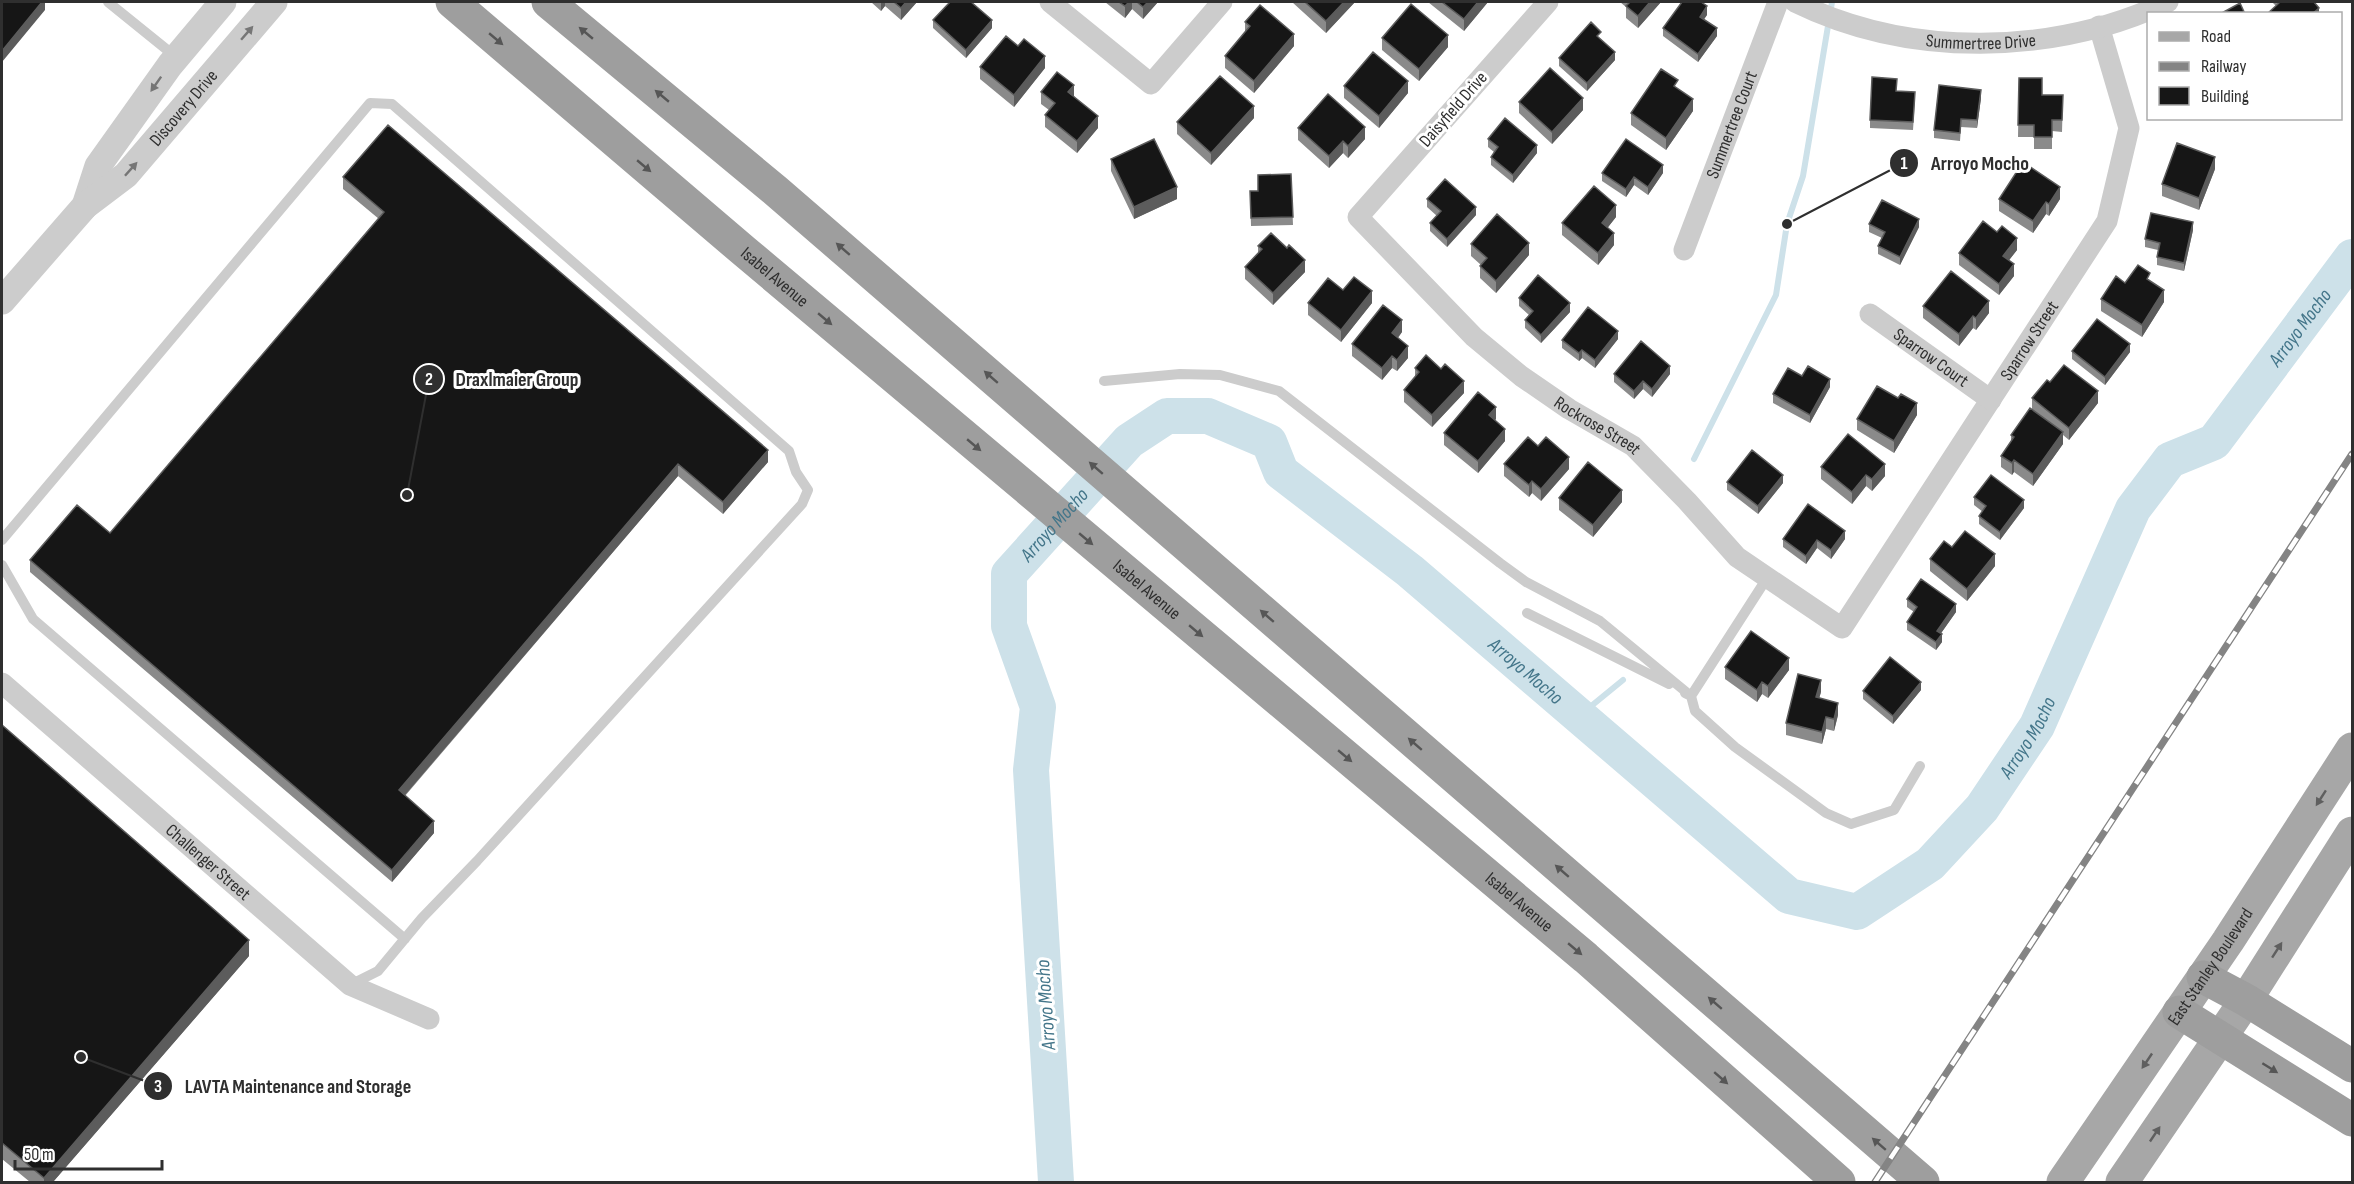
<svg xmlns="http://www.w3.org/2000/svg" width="2354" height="1184" viewBox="0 0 2354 1184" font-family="'Sofia Sans Condensed',sans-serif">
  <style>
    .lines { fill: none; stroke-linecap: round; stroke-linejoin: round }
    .stream { stroke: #cde1e9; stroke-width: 6 }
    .river { stroke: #cde1e9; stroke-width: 36 }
    .service { stroke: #ccc; stroke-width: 10 }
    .minor { stroke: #ccc; stroke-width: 21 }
    .tertiary { stroke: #ccc; stroke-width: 27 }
    .primary { stroke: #a7a7a7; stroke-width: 33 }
    .trunk { stroke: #9e9e9e; stroke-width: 33 }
    .rail-casing { stroke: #848484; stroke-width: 7 }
    .rail { stroke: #fff; stroke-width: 4.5; stroke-dasharray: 14; stroke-linecap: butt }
    .wall { fill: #8a8a8a }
    .shaded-wall { fill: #5c5c5c }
    .building { fill: #161616; stroke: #5c5c5c; stroke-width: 1.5 }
    .oneway { fill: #767676 }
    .oneway2 { fill: #565656 }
    .oneway3 { fill: #5f5f5f }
    .labels { text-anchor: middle; stroke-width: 6; stroke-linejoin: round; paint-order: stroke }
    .street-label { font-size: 18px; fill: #2f2f2f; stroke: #fff }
    .water-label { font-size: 20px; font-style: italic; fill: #44768a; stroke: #fff }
    .leader { fill: none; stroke: #2f2f2f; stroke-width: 2 }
    .callout-dot { fill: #2f2f2f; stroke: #fff; stroke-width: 2 }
    .mark-label { font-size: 18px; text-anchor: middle; font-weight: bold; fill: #fff }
    .callout-label { font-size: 20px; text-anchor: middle; font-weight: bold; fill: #2f2f2f; stroke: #fff; stroke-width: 6; stroke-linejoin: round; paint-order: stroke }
  </style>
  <rect width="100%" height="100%" fill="#fff"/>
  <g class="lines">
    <path class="stream" d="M1694 459 1776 295 1787 224 1803 176 1832 2
      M1579 716 1623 680"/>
    <path class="river" id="s1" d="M1056 1182 1031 770 1038 707 1009 626V574L1129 441 1167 416H1208L1269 442 1281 472 1410 571 1789 896 1857 912 1930 864 1982 808 2037 726 2133 509 2170 460 2214 442 2352 257"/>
    <path class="service" d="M108 2 176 57
      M1104 381 1180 374 1220 375 1279 391 1500 563 1526 582 1600 621 1691 696 1695 711 1735 747 1826 813 1851 824 1894 810 1920 766
      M2 540 370 103 392 104 789 451 796 472 808 490 802 504 477 861 422 918 378 971 350 985
      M2 565 33 619 405 939
      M1527 613 1669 684
      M1685 693 1691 696 1767 578"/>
    <g class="minor">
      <path d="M1050 2 1151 84 1222 2"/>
      <path id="s2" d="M1548 2 1358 217 1474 337 1521 376 1569 409 1633 446 1687 501 1737 557 1842 628 2107 221 2129 128 2099 26"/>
      <path id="s3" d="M1795 2C1909 58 2052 56 2168 2"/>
      <path id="s4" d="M1684 250 1778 2"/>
      <path id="s5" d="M1870 314 1991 400"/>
      <path id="s6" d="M2 683 350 985 429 1019"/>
    </g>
    <g class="tertiary">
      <path d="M85 206 98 166 170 65 223 2"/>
      <path id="s7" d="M2 301 85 206 126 175 274 2"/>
    </g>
    <g class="primary">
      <path id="s8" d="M2063 1182 2228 941 2352 749"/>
      <path d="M2122 1182 2246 1000 2352 833"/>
    </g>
    <g class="trunk">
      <path id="s9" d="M452 2 744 251 1586 958 1839 1182"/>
      <path d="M548 2 776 191 1923 1182"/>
      <path d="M2203 977 2246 1000 2352 1066"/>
      <path d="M2179 1012 2352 1120"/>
    </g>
    <defs>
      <path id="rail" d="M1875 1182 2352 454"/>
    </defs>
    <use href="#rail" class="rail-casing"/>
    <use href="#rail" class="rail"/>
  </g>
  <path class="wall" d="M871 2H917L901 20 885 6 881 11Z
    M1105 2H1158L1143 19 1132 9 1125 18Z
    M1292 2H1355L1326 33Z
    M1428 2H1488L1464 31Z
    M1620 2H1661L1638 28 1626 18V7Z
    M2272 2H2314L2319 14 2276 6Z
    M1707 15 1704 19 1717 36 1698 62 1663 36V28Z
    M933 20 992 28 966 58 933 28Z
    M1245 22 1294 46 1254 93 1225 68V56L1245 32Z
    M1382 38 1448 47 1419 81 1382 50Z
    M1559 58 1615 60 1587 91 1559 66Z
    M980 67 1045 68 1014 107 980 79Z
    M2019 78 2042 95H2063L2062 132 2052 131V149H2034V137H2018Z
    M1344 86 1408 93 1379 128 1344 98Z
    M1897 91 1915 100 1913 130 1870 128V120Z
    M1041 92 1074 96 1098 128 1077 153 1045 127V115L1049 110 1041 104Z
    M1981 98 1977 128 1961 127 1960 141 1934 138V130Z
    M1519 102 1583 110 1552 144 1519 113Z
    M1693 111 1666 150 1631 125V113Z
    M1254 118 1211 165 1177 134V122Z
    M1298 128 1365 139 1348 158 1343 153 1329 168 1298 140Z
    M1488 139 1537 153 1513 183 1491 165V157L1494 152 1488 147Z
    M1111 159 1177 199 1134 219 1111 171Z
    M2215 169 2199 210 2162 196V184Z
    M1602 173H1663L1648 195 1634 185 1626 197 1602 181Z
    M1291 174 1293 225 1251 226 1250 191H1258Z
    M343 177 768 462 723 514 678 476 405 796 434 833 392 882 30 572V560L110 533 379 219 343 189Z
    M1427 199 1476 215 1447 247 1430 231V223L1437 216 1427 207Z
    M1999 199H2060L2049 216 2046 214 2033 233 1999 211Z
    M1616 217 1607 228 1614 245 1598 265 1562 235V223Z
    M1869 224 1919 227 1900 265 1878 254V246L1882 238 1869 232Z
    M2193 230 2184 271 2157 265V257L2158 250 2145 247V239Z
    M1471 244 1529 255 1496 293 1480 278V266L1481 265 1471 256Z
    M1258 246 1305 272 1273 305 1245 279V267L1258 253Z
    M2017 250 2009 260 2014 276 1999 295 1959 265V253Z
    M2150 281 2164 302 2142 337 2101 311V299L2125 283Z
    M1343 290 1372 303 1341 342 1308 315V303Z
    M1519 298 1570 312 1541 343 1525 328V320L1529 315 1519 306Z
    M1923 306 1989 313 1976 330 1973 328 1959 346 1923 318Z
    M1402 332 1398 338 1408 358 1397 371 1392 368 1382 380 1352 356V344Z
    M1618 339 1595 368 1582 358 1579 361 1562 348V340Z
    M2072 351 2130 352 2105 385 2072 359Z
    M1415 368 1464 393 1432 427 1404 402V390L1415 377Z
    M1614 374H1670L1652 397 1643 389 1634 399 1614 382Z
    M1802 376 1830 387 1810 423 1773 403V394Z
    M2050 382 2098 403 2069 440 2063 435V444L2033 486 2014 472 2012 475 2001 467V456L2011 441V435L2032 410V398Z
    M1898 398 1917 415 1894 453 1857 430V419Z
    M1496 419 1495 420 1505 441 1478 473 1444 445V433Z
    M1538 446 1569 469 1541 501 1532 493 1529 497 1504 476V464Z
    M1821 467 1885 476 1872 491 1866 486 1852 504 1821 479Z
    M1727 482 1783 483 1758 514 1727 490Z
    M1974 497 2024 508 2000 540 1979 524V516L1983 512 1974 505Z
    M1559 498 1622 502 1593 537 1559 510Z
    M1783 539H1845L1831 559 1817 548 1806 564 1783 547Z
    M1952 547 1995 566 1967 601 1930 571V559Z
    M1907 599 1956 612 1941 633 1942 642 1936 650 1907 630V622L1914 612 1907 607Z
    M1725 667 1789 670 1768 698 1762 694 1757 702 1725 679Z
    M1921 690 1893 724 1863 699V691Z
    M1821 692 1819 698 1838 715 1834 731 1826 729 1822 744 1786 735V723Z
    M2 725 249 956 53 1182H30L2 1159Z"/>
  <path class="shaded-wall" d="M42 2H45V10L2 62V51Z
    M881 2H885V6L881 11Z
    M906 2H917L901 20V8Z
    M1129 2H1132V9L1125 18V6Z
    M1148 2H1158L1143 19V7Z
    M1344 2H1355L1326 33V21Z
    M1478 2H1488L1464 31V19Z
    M1650 2H1661L1638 28V16Z
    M1707 6V15L1700 25V17Z
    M2319 8V14H2312Z
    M992 20V28L966 58V50Z
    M1717 28V36L1698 62V54Z
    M1294 34V46L1254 93V81Z
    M1448 35V47L1419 81V69Z
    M1615 52V60L1587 91V83Z
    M1045 56V68L1014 107V95Z
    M1408 81V93L1379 128V116Z
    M1074 85V97L1068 92Z
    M1981 90V98L1977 128V120Z
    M1583 98V110L1552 144V132Z
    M1693 99V111L1666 150V138Z
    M1254 106V118L1211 165V153Z
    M1098 116V128L1077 153V141Z
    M1365 127V139L1348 158V146Z
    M1343 141V153L1329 168V156Z
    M1537 145V153L1513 183V175Z
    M2215 157V169L2199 210V198Z
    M1663 165V173L1648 195V187Z
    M1634 177V185L1626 197V189Z
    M1177 187V199L1134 219V207Z
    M2060 187V199L2049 216V204Z
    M2046 202V214L2033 233V221Z
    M1616 205V217L1602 235V223Z
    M1476 207V215L1447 247V239Z
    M1919 219V227L1900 265V257Z
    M2193 222V230L2184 271V263Z
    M1614 233V245L1598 265V253Z
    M2017 238V250L2003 268V256Z
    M1529 243V255L1496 293V281Z
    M1305 260V272L1273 305V293Z
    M2014 264V276L1999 295V284Z
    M2164 290V302L2142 337V325Z
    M1372 291V303L1341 342V330Z
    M1989 301V313L1976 330V318Z
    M1570 303V312L1541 343V335Z
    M1973 316V328L1959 346V334Z
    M1402 320V332L1392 345V333Z
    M1618 331V339L1595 368V360Z
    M2130 344V352L2105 385V377Z
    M1408 346V358L1397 371V360Z
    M1582 350V358L1579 361V353Z
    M1392 356V368L1382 380V368Z
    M1670 366V374L1652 397V389Z
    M1830 379V387L1810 423V415Z
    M1464 381V393L1432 427V415Z
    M1643 381V389L1634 399V391Z
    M2098 391V403L2069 440V428Z
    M1917 403V415L1894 453V441Z
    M1496 407V419L1489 427V415Z
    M1505 429V441L1478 473V461Z
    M2063 432V444L2033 486V474Z
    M768 450V462L723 514V502Z
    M1569 457V469L1541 501V489Z
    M2014 460V472L2012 475V463Z
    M678 464V476L399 802V790Z
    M1885 464V476L1872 491V479Z
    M1783 475V483L1758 514V506Z
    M1866 475V486L1852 504V492Z
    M1532 481V493L1529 497V485Z
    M1622 490V502L1593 537V525Z
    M2024 500V508L2000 540V532Z
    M1845 531V539L1831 559V550Z
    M1817 540V548L1806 564V556Z
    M1995 554V566L1967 601V589Z
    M1956 604V612L1937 639V631Z
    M1942 634V642L1936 650V642Z
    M1789 658V670L1768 698V686Z
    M1821 680V692L1816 709V697Z
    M1762 682V694L1757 702V690Z
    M1921 682V690L1893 724V716Z
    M1838 703V715L1834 731V719Z
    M1826 717V729L1822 744V732Z
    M434 821V833L392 882V870Z
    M249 940V956L53 1182H44V1178Z"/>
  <path class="building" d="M2 2H42L2 51Z
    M894 2H906L901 8Z
    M950 2H971L992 20 966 50 933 20Z
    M1119 2H1129L1125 6Z
    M1137 2H1148L1143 7Z
    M1305 2H1344L1326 21Z
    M1442 2H1478L1464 19Z
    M1630 2H1650L1638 16 1626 6Z
    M1682 2H1701L1707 6 1700 17 1717 28 1698 54 1663 28Z
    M2279 2H2314L2319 8 2312 14H2267L2279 3Z
    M2240 3 2245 14H2220Z
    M1411 4 1448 35 1419 69 1382 38Z
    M1260 5 1294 34 1254 81 1225 56 1250 26 1245 22Z
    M1591 22 1601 32 1597 36 1615 52 1587 83 1559 58Z
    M1006 36 1018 46 1024 39 1045 56 1014 95 980 67Z
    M1373 52 1408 81 1379 116 1344 86Z
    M1550 68 1583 98 1552 132 1519 102Z
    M1661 69 1678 80 1674 86 1693 99 1666 138 1631 113Z
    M1057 72 1074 85 1068 92 1098 116 1077 141 1045 115 1055 103 1041 92Z
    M1220 76 1254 106 1211 153 1177 122Z
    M1872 77 1897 79 1896 91 1915 92 1913 122 1870 120Z
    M2019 78H2042V95H2063L2062 120H2052V137H2034V125H2018Z
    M1939 85 1981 90 1977 120 1961 119 1960 133 1934 130Z
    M1328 94 1365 127 1348 146 1343 141 1329 156 1298 128Z
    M1505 118 1537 145 1513 175 1491 157 1498 147 1488 139Z
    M388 125 768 450 723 502 678 464 399 790 434 821 392 870 30 560 77 505 110 533 384 212 343 177Z
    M1154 139 1177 187 1134 207 1111 159Z
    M1626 139 1663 165 1648 187 1634 177 1626 189 1602 173Z
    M2177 143 2215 157 2199 198 2162 184Z
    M2023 162 2060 187 2049 204 2046 202 2033 221 1999 199Z
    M1291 174 1293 217 1251 218 1250 191H1258V175Z
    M1445 179 1476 207 1447 239 1430 223 1441 211 1427 199Z
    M1594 186 1616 205 1602 223 1614 233 1598 253 1562 223Z
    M1882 200 1919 219 1900 257 1878 246 1885 232 1869 224Z
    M2151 213 2193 222 2184 263 2157 257 2160 243 2145 239Z
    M1497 214 1529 243 1496 281 1480 266 1487 258 1471 244Z
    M1983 221 1997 232 2002 226 2017 238 2003 256 2014 264 1999 284 1959 253Z
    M1271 233 1287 248 1289 245 1305 260 1273 293 1245 267 1262 249 1258 246Z
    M2138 265 2150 273 2147 279 2164 290 2142 325 2101 299 2116 276 2125 283Z
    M1951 271 1989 301 1976 318 1973 316 1959 334 1923 306Z
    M1538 275 1570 303 1541 335 1525 320 1533 311 1519 298Z
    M1354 277 1372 291 1341 330 1308 303 1328 278 1343 290Z
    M1383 305 1402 320 1392 333 1408 346 1397 360 1392 356 1382 368 1352 344Z
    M1588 307 1618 331 1595 360 1582 350 1579 353 1562 340Z
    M2097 319 2130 344 2105 377 2072 351Z
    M1641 341 1670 366 1652 389 1643 381 1634 391 1614 374Z
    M1426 355 1441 369 1445 364 1464 381 1432 415 1404 390 1419 372 1415 368Z
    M2064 365 2098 391 2069 428 2032 398 2047 380 2050 382Z
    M1808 366 1830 379 1810 415 1773 394 1788 368 1802 376Z
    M1877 386 1898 398 1901 394 1917 403 1894 441 1857 419Z
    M1478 392 1496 407 1489 415 1505 429 1478 461 1444 433Z
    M2030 408 2063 432 2033 474 2014 460 2012 463 2001 456 2014 437 2011 435Z
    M1848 434 1885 464 1872 479 1866 475 1852 492 1821 467Z
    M1528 437 1538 446 1546 437 1569 457 1541 489 1532 481 1529 485 1504 464Z
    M1752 450 1783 475 1758 506 1727 482Z
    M1588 462 1622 490 1593 525 1559 498Z
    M1991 475 2024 500 2000 532 1979 516 1986 506 1974 497Z
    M1808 504 1845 531 1831 550 1817 540 1806 556 1783 539Z
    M1965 531 1995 554 1967 589 1930 559 1944 541 1952 547Z
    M1921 579 1956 604 1937 631 1942 634 1936 642 1907 622 1917 607 1907 599Z
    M1751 631 1789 658 1768 686 1762 682 1757 690 1725 667Z
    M1890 657 1921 682 1893 716 1863 691Z
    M1798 674 1821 680 1816 697 1838 703 1834 719 1826 717 1822 732 1786 723Z
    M2 725 249 940 44 1178 2 1143Z"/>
  <defs><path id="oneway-solid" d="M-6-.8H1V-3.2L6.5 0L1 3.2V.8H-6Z" transform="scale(1.5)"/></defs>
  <g class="oneway">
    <use href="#oneway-solid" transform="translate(247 33) rotate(-49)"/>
    <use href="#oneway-solid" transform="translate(156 84) rotate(125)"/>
    <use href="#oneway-solid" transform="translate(131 169) rotate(-48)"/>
  </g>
  <g class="oneway2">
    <use href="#oneway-solid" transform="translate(586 33) rotate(-140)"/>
    <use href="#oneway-solid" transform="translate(496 39) rotate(40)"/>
    <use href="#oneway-solid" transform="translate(662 96) rotate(-140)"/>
    <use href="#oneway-solid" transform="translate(644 166) rotate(40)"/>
    <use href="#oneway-solid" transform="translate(843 249) rotate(-139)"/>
    <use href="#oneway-solid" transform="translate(825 319) rotate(40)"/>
    <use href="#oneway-solid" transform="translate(991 377) rotate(-139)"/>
    <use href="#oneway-solid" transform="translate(974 445) rotate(40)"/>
    <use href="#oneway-solid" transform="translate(1096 468) rotate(-139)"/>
    <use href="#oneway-solid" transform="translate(1086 539) rotate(40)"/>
    <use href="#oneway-solid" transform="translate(1267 616) rotate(-139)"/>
    <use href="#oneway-solid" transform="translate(1196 631) rotate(40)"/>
    <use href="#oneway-solid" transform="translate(1415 744) rotate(-139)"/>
    <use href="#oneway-solid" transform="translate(1345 756) rotate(40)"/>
    <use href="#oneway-solid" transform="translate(1562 871) rotate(-139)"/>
    <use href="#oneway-solid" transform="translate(1575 949) rotate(40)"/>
    <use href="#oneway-solid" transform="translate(1715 1003) rotate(-139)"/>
    <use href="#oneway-solid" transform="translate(2270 1068) rotate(32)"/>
    <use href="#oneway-solid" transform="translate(1721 1078) rotate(41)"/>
    <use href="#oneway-solid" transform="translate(1879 1144) rotate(-139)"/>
  </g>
  <g class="oneway3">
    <use href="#oneway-solid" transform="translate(2321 798) rotate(123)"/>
    <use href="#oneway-solid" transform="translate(2277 950) rotate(-57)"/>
    <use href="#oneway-solid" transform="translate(2147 1061) rotate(124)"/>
    <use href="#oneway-solid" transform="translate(2155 1134) rotate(-56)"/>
  </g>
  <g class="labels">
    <g class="street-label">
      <text dy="6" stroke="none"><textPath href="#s3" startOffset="192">Summertree Drive</textPath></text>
      <text dy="6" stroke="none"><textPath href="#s7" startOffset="266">Discovery Drive</textPath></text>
      <text transform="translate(1453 109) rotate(-49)" y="6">Daisyfield Drive</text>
      <text dy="6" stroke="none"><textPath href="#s4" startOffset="134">Summertree Court</textPath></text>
      <text dy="6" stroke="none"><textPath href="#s9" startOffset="424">Isabel Avenue</textPath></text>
      <text dy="6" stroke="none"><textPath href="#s2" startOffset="1269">Sparrow Street</textPath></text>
      <text dy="6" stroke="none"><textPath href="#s5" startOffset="75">Sparrow Court</textPath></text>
      <text dy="6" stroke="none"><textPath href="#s2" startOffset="606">Rockrose Street</textPath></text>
      <text dy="6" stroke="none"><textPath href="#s9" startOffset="910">Isabel Avenue</textPath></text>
      <text dy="6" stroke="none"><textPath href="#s6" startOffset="273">Challenger Street</textPath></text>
      <text dy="6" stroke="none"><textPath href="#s9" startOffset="1396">Isabel Avenue</textPath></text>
      <text dy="6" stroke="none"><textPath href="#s8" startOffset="261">East Stanley Boulevard</textPath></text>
    </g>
    <g class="water-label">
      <text dy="7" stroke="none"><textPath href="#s1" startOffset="2462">Arroyo Mocho</textPath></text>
      <text dy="7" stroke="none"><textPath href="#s1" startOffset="681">Arroyo Mocho</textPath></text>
      <text dy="7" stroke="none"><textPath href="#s1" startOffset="1294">Arroyo Mocho</textPath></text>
      <text dy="7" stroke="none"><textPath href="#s1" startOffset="1958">Arroyo Mocho</textPath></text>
      <text transform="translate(1045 1005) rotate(-94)" y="7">Arroyo Mocho</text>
    </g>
  </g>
  <path class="leader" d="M1787 224L1904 163M407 495L429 379M81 1057L158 1086"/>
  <g class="callout-dot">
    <circle cx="1787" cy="224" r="6"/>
    <circle cx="407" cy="495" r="6"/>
    <circle cx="81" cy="1057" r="6"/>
    <circle cx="1904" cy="163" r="15"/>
    <circle cx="429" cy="379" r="15"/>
    <circle cx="158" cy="1086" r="15"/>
  </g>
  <g class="mark-label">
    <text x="1904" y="169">1</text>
    <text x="429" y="385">2</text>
    <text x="158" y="1092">3</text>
  </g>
  <g class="callout-label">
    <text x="1980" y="170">Arroyo Mocho</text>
    <text x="517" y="386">Draxlmaier Group</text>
    <text x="298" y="1093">LAVTA Maintenance and Storage</text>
  </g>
  <rect width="2354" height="1184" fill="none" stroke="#2f2f2f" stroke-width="6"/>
  <rect x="2147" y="12" width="195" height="108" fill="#ffffff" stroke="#acacac" stroke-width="1.5"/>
  <rect x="2159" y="32" width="30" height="9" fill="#a7a7a7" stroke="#acacac" stroke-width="1.5"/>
  <text x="2201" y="42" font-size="18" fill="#2f2f2f">Road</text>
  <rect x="2159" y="62" width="30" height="9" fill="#848484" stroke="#acacac" stroke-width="1.5"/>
  <text x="2201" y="72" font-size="18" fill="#2f2f2f">Railway</text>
  <rect x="2159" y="87" width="30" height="18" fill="#161616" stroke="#acacac" stroke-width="1.5"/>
  <text x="2201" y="102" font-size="18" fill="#2f2f2f">Building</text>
  <path d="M15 1160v9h147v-9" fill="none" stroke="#2f2f2f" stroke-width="3"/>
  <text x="24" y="1160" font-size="18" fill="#2f2f2f" stroke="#ffffff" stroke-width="4.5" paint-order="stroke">50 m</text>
</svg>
